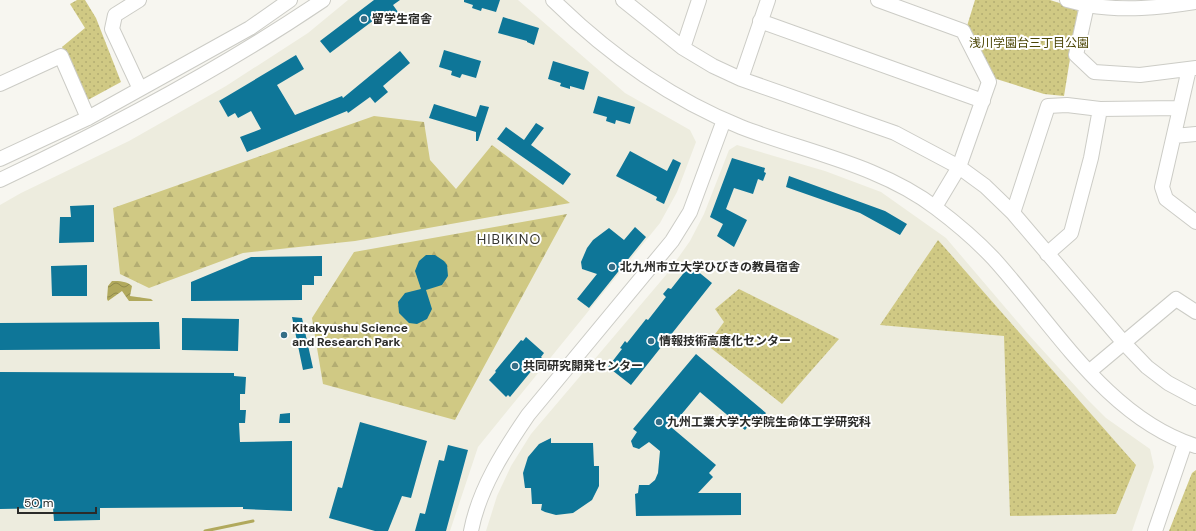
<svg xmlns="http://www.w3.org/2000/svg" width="1196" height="531" viewBox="0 0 1196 531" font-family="'DM Sans','Noto Sans JP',sans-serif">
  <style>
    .built { fill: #edecde }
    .green { fill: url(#green-dots) }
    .forest { fill: url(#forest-firs) }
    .water { fill: url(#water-waves) }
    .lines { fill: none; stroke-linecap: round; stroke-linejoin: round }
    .stream { stroke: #b1a95c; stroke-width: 3 }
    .building { fill: #0e7698 }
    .minor-casing { stroke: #ccccc6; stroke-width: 16 }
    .minor { stroke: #fff; stroke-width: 14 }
    .poi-dot { fill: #346e87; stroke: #fff; stroke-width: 1.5 }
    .labels { text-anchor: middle; stroke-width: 4; stroke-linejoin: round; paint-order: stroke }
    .poi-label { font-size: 12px; font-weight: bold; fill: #2b2b29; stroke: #fff; text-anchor: start }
    .park-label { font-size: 12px; fill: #4c4606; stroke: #fff }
    .quarter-label { font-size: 14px; letter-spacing: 1px; fill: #363631; stroke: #fff }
  </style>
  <defs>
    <pattern id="green-dots" width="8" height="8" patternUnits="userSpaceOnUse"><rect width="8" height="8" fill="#d0c984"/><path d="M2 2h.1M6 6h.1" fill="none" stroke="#b3ad72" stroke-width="1.8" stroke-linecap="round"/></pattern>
    <pattern id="forest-firs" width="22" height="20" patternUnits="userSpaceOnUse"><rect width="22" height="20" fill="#d0c984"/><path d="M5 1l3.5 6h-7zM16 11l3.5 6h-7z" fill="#b3ad72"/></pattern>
    <pattern id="water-waves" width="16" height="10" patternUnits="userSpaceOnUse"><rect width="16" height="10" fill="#b1a95c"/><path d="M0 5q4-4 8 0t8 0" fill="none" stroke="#908a4c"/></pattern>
  </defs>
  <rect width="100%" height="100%" fill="#f7f6f0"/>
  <path class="built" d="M348 0H518L625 93 690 130 696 142 677 192 660 223 478 447 450 531H0V205L21 193 129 141 226 86 308 33Z
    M737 145 825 171 881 192 946 238 1027 333 1088 400 1106 418 1150 449 1154 467 1132 531H486L497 496 511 466 531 434 666 275 690 241 704 214 729 150Z"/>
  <path class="green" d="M77 0H85L96 18 121 82 86 101 62 47 85 28 70 4Z
    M975 0H1050L1078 9 1064 96 1044 94 990 77 967 26Z
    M938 240 1136 465 1116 514 1010 516 1004 336 880 325Z
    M739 289 839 339 782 404 707 345 724 322 715 309Z
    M1196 470V531H1169L1192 473Z"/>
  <path class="forest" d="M374 116 424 122 430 160 456 189 492 145 570 203 355 241 243 253 149 288 120 274 113 208Z
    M567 214 455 420 323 384 312 318 354 252Z"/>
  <path class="water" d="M112 281C120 281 126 281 132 286L130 296 151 299 153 301H129L122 291 108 301 107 299 108 286Z"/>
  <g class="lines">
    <path class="stream" d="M205 531 253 521"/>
  </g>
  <path class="building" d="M374 0H400L393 5 398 12 378 26 374 20 330 53 320 41Z
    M464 0H500L496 12 482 8 481 11 472 8 473 5 464 2Z
    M503 17 539 28 534 45 527 42V41L498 33Z
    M444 50 481 61 476 78 462 74 460 78 451 75 452 71 439 67Z
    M400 51 410 63 383 86 388 92 375 103 370 97 348 113 347 111 247 152 240 137 261 129 251 111 238 118 235 113 228 117 219 101 296 55 304 69 277 85 295 115 342 96 343 98Z
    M553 61 589 72 584 90 570 86V89L560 86 561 83 548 79Z
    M598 96 635 107 630 124 616 120 615 124 606 121 607 117 593 113Z
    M434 104 476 117 480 105 489 107 478 141H476V132L429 118Z
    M536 123 544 128 531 145 571 174 563 185 497 139 506 127 524 140Z
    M630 151 667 171 673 159 681 163 664 204 656 200 657 197 616 176Z
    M732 158 765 168 764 172 766 173 763 181 758 179 753 194 734 188 726 209 747 220 734 247 717 236 723 224 710 217Z
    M789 176 885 211 907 224 900 235 860 213 786 187Z
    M94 205V242L59 243 60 217H71L70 206Z
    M635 227 646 237 589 308 577 299 597 274 582 269 581 262 587 248 593 240 609 228 624 240Z
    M426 255H435L444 261 447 265 448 276 442 285 426 290 432 309 427 319 417 324 409 323 399 313 398 302 405 293 421 289 415 271 419 261Z
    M322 256V276H314V285H302V300L191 301V282L251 257Z
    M87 265V296H52L51 266Z
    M690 265 712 283 631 385 608 367 622 349 620 348 625 341 627 343 646 319 648 320 666 297 663 294 668 288 671 289Z
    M292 317 302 318 313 368 303 370Z
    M182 318 239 319 238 351 182 350Z
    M159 322 160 349 0 350V323Z
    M526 337 544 353 541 357 542 358 510 397 508 395 506 397 489 380 496 372 495 371 521 340 523 341Z
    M696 354 766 413 758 424 753 420 745 430 700 392 671 427 716 465 709 473 713 477 698 493H741V515L636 516 635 494 638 493 639 485H649L655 480 658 473 660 451 649 442 639 449 633 447 631 441 637 432 633 429Z
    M0 372 234 373V376L246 377 245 394H240V410H246L245 423H239L240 442 292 441V511L243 509V507L100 508V520L54 521 53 508 0 509Z
    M290 413V423H279L280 414Z
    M360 422 427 441 411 498 402 496 388 531H375L329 518 338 487 342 488Z
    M551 438V443H593L594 466H599V486L592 500 573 513 556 515 545 512 541 510 542 504H532L531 488H525L523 473 528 457 539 444Z
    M448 445 468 450 446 531H415L420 513 425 514 439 460 444 461Z"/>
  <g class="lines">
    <defs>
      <path id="minor" d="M139 0 115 15 112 29 140 89
        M553 0C608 54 669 98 741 127 805 152 880 165 936 208 956 223 976 240 993 258 1053 324 1107 418 1196 446
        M623 0 683 48 713 66 741 79 895 133 959 167 985 186 1013 213 1124 343 1147 367 1168 383 1196 398
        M878 0 963 31 989 82 959 167 935 207
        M1067 0 1087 5 1076 55 1094 72 1140 75 1196 68
        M1087 5C1124 11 1159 8 1196 2
        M760 21 983 101
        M683 48 699 0
        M1189 69 1162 187 1166 199 1196 222
        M741 79 768 0
        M0 84 61 56 88 118
        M1174 136 1196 134
        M0 159 88 118 250 28 290 0
        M0 180C112 127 221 69 323 0
        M1013 213 1048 106 1067 105 1100 109 1180 108
        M1047 254 1071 233 1091 158 1100 109
        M1090 371 1176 299 1196 312
        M471 531C479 489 504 450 528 415L672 241 690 212 724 120
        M1155 531 1185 443"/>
    </defs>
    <use href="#minor" class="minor-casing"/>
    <use href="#minor" class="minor"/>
  </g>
  <g class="poi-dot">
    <circle cx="364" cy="19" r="4"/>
    <circle cx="612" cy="267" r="4"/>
    <circle cx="284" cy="335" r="4"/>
    <circle cx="651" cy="341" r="4"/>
    <circle cx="515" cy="366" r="4"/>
    <circle cx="659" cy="422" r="4"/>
  </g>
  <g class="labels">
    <g class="poi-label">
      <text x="372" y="23">留学生宿舎</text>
      <text x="620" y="271">北九州市立大学ひびきの教員宿舎</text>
      <text x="292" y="332">Kitakyushu Science<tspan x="292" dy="14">and Research Park</tspan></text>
      <text x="659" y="345">情報技術高度化センター</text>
      <text x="523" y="370">共同研究開発センター</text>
      <text x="667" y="426">九州工業大学大学院生命体工学研究科</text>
    </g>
    <g class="park-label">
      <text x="1029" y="47">浅川学園台三丁目公園</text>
    </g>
    <g class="quarter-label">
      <text x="509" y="244">HIBIKINO</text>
    </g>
  </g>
  <path d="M18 507v6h78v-6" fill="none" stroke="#2b2b29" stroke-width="2"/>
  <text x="24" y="507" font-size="12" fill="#2b2b29" stroke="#ffffff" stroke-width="3" paint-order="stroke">50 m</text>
</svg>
